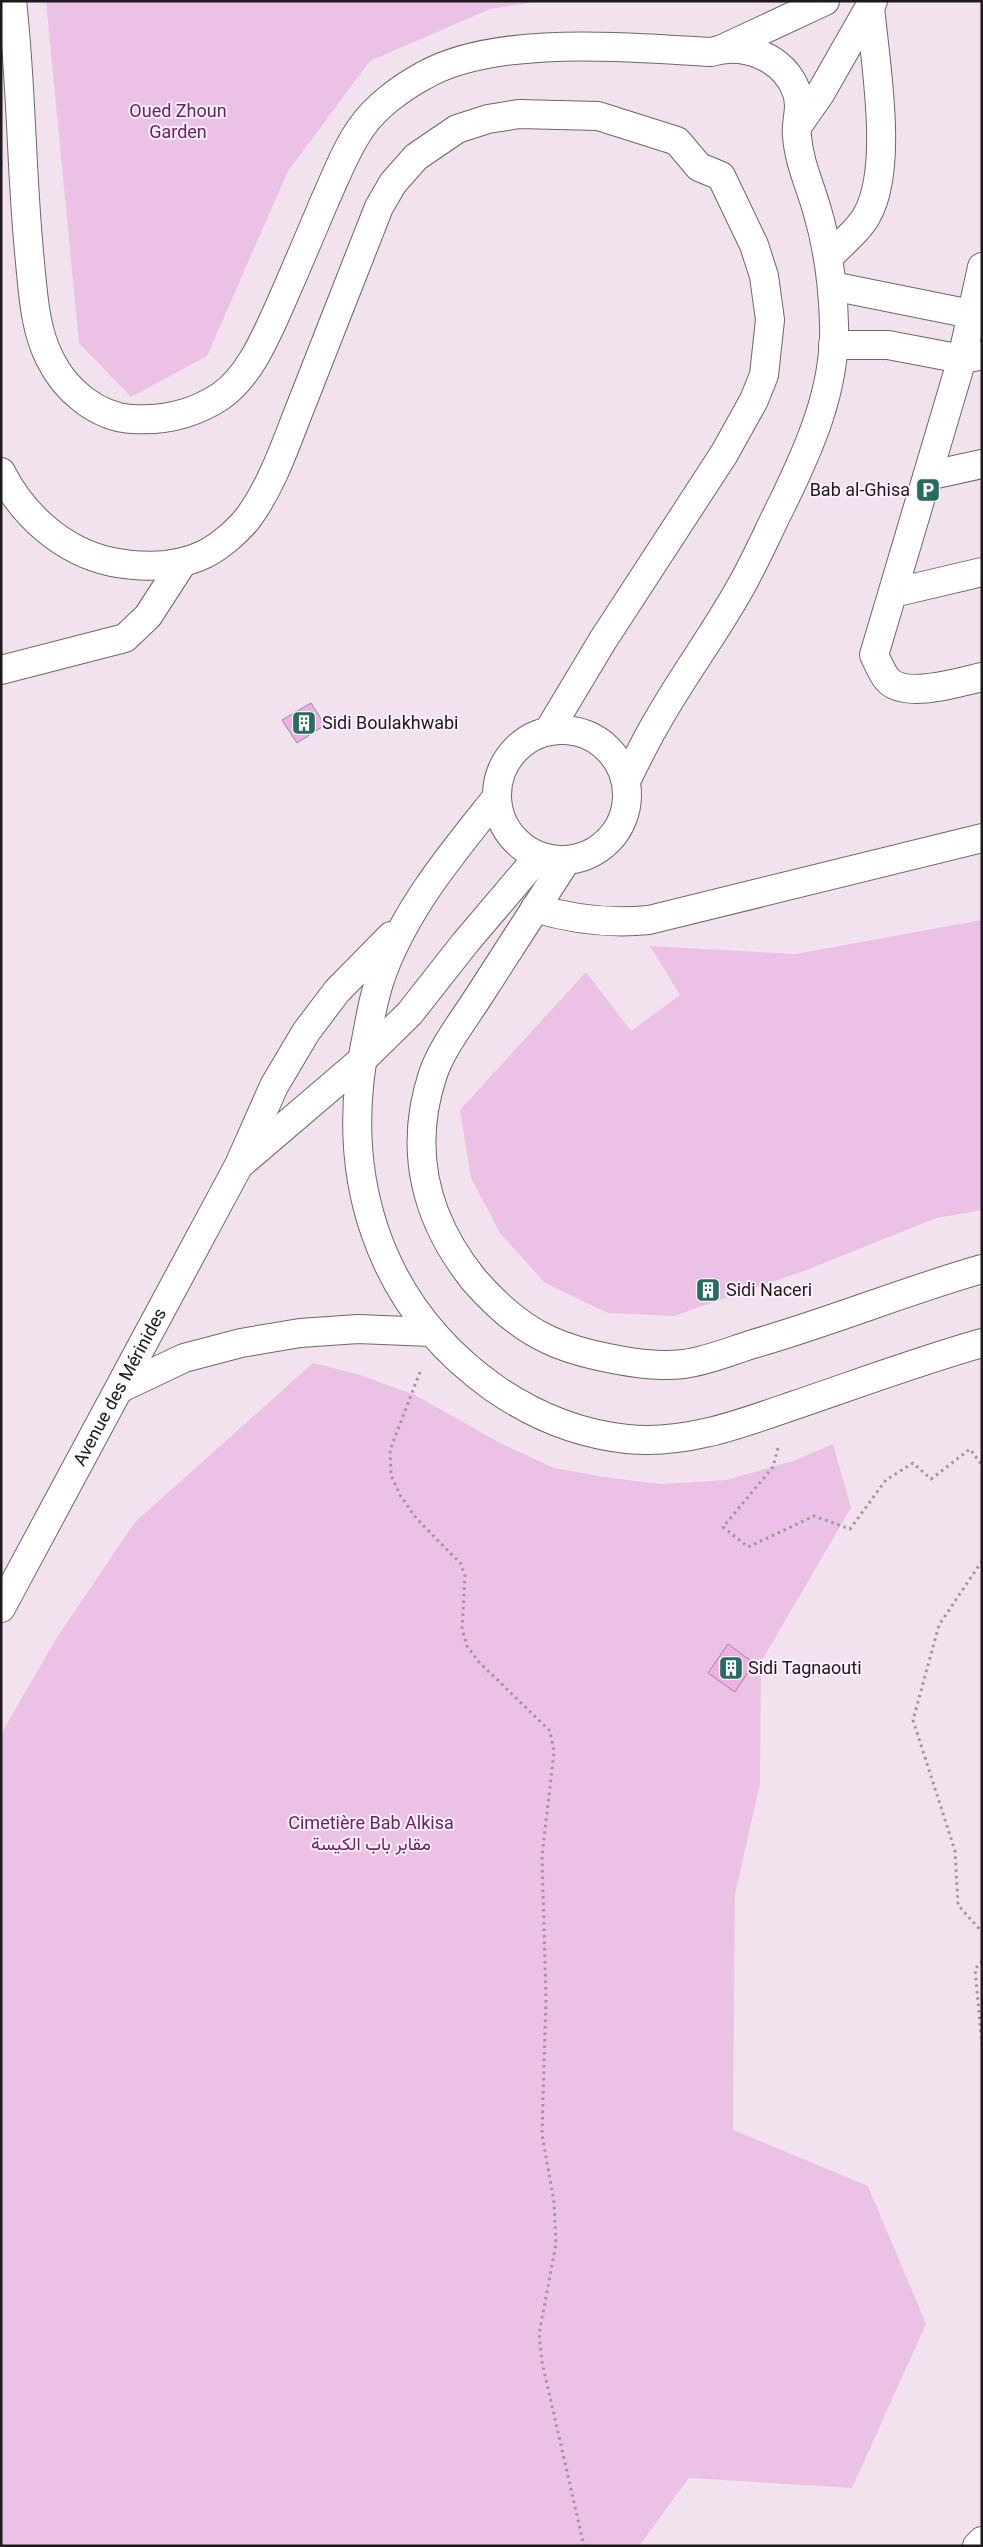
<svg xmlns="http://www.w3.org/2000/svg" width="983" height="2547" viewBox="0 0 983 2547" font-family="Roboto,Vazirmatn,sans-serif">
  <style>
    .green { fill: #ebc2e6 }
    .building { fill: #efb0e7; stroke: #978a95 }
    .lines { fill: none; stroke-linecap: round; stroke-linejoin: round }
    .minor-casing { stroke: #71646f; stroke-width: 30 }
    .major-casing { stroke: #71646f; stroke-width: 30 }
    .path { stroke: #a0959e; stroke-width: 3; stroke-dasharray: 2.5 4; stroke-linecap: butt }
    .minor { stroke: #fff; stroke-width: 28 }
    .major { stroke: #fff; stroke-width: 28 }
    .labels { text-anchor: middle; stroke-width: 4; stroke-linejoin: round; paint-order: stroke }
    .park-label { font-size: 18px; fill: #692164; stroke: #feeffc }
    .poi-label { font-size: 18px; fill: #1e191d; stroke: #feeffc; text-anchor: start }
    .street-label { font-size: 18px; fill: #1e191d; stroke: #feeffc }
  </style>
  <rect width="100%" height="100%" fill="#f1e2ee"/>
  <path class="green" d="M46 1H540L490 9 370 61 288 171 207 356 131 397 79 343Z
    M982 920V1210L936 1218 804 1271 674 1316 608 1313 545 1283 500 1233 471 1178 460 1110 586 972 631 1031 680 995 650 946 796 954Z
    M313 1363 357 1374 415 1395 500 1443 554 1468 604 1477 661 1484 726 1480 793 1461 833 1444 851 1508 761 1662 760 1784 735 1894 733 2130 868 2186 926 2324 852 2488 689 2478 639 2546H1V1734L56 1639 135 1522Z"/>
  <path class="building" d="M311 703 325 725 297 743 282 720Z
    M708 1283 715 1291 707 1297 701 1289Z
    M728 1644 754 1663 735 1692 708 1673Z"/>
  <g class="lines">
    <defs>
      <path id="minor" d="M722 49 825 1
        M799 124 820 94 873 1
        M982 267 962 359 874 655C878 663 882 673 887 679 904 700 959 682 982 677
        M832 286 971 314
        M833 345H888L962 359 980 356
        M927 476 982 464
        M893 593 982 572
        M1 670 125 638 148 616 183 562
        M535 908C574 920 609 924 649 920L982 838
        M977 2546 982 2541"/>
      <g id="major">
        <path d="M12 1C22 88 21 176 30 262 33 294 35 330 50 359 65 390 97 417 132 419 163 421 194 414 221 396 247 378 263 343 276 314 293 276 309 238 325 200 336 176 346 149 361 128 375 107 401 88 423 76 496 34 629 48 711 52 744 42 783 57 796 90 803 108 795 121 797 136 799 163 810 185 817 210 828 247 833 285 834 324 836 389 809 449 781 506 769 530 758 555 745 579 719 628 685 672 658 720 646 740 636 761 626 781"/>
        <path d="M829 257C841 244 859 230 867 215 894 167 875 61 870 7"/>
        <path d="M1 472C23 516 64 552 112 562 143 568 176 568 205 554 219 547 238 531 248 518 274 483 288 437 304 398 329 334 354 271 379 207L393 183 416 157 457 129 488 119 519 114 598 116 677 141 699 167 721 176 754 245 764 276 770 320 764 375 754 400 724 454 603 640 549 730"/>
        <circle cx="562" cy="795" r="65"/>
        <path d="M497 797C454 851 408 905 383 971 375 991 371 1013 367 1035 337 1173 376 1304 494 1388 533 1415 579 1434 627 1439 685 1445 740 1424 795 1405 857 1384 919 1361 982 1343"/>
        <path d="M566 861C536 907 507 953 477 999 462 1022 442 1048 433 1074 408 1149 425 1219 474 1280 495 1304 520 1327 549 1340 568 1349 588 1354 608 1358 633 1363 658 1367 684 1364 707 1361 731 1351 753 1344 830 1322 905 1291 982 1269"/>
        <path d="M244 1161 361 1061 410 1013 465 943 538 857"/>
        <path d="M121 1388 184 1358 241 1343 300 1333 358 1329 431 1332"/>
        <path id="s1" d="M1 1608 239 1165 274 1086 306 1032 337 991 391 936"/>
      </g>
    </defs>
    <use href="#minor" class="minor-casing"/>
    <use href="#major" class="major-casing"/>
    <path class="path" d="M420 1372 390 1450 391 1475 400 1495 416 1518 461 1564 465 1576 462 1629 467 1646 479 1662 550 1731 554 1752 542 1856 546 1999 542 2134 554 2202 556 2244 539 2334 542 2362 584 2546
      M778 1448 773 1467 723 1527 748 1547 814 1516 850 1529 886 1480 913 1463 931 1479 970 1449 982 1465
      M982 1561 939 1625 913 1720 955 1851 958 1905 982 1932
      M982 1961 975 1969 982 2045"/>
    <use href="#minor" class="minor"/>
    <use href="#major" class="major"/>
  </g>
  <defs>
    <symbol id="parking-square" viewBox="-11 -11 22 22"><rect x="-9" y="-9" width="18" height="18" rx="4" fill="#266c61" stroke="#feeffc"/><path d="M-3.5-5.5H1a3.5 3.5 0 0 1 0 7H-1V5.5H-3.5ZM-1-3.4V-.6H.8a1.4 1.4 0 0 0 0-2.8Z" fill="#fff"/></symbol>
    <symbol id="building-square" viewBox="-11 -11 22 22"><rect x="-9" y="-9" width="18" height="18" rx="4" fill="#266c61" stroke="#feeffc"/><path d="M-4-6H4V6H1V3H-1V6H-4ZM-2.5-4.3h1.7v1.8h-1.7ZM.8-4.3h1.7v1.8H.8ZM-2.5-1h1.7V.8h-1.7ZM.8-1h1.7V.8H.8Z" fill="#fff"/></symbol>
  </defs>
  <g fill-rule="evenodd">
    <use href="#parking-square" x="914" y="476" width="28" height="28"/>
    <use href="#building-square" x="290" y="709" width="28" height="28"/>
    <use href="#building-square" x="694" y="1276" width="28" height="28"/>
    <use href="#building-square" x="717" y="1654" width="28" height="28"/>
  </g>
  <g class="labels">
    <g class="park-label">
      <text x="178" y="117">Oued Zhoun<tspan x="178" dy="21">Garden</tspan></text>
      <text x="371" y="1829">Cimetière Bab Alkisa<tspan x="371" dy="21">مقابر باب الكيسة</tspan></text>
    </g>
    <g class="poi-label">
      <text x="910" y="496" text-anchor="end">Bab al-Ghisa</text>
      <text x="322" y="729">Sidi Boulakhwabi</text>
      <text x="726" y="1296">Sidi Naceri</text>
      <text x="748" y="1674">Sidi Tagnaouti</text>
    </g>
    <g class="street-label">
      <text dy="6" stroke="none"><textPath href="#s1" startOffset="251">Avenue des Mérinides</textPath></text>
    </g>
  </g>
  <rect width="983" height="2547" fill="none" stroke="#1e191d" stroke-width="5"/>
</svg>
